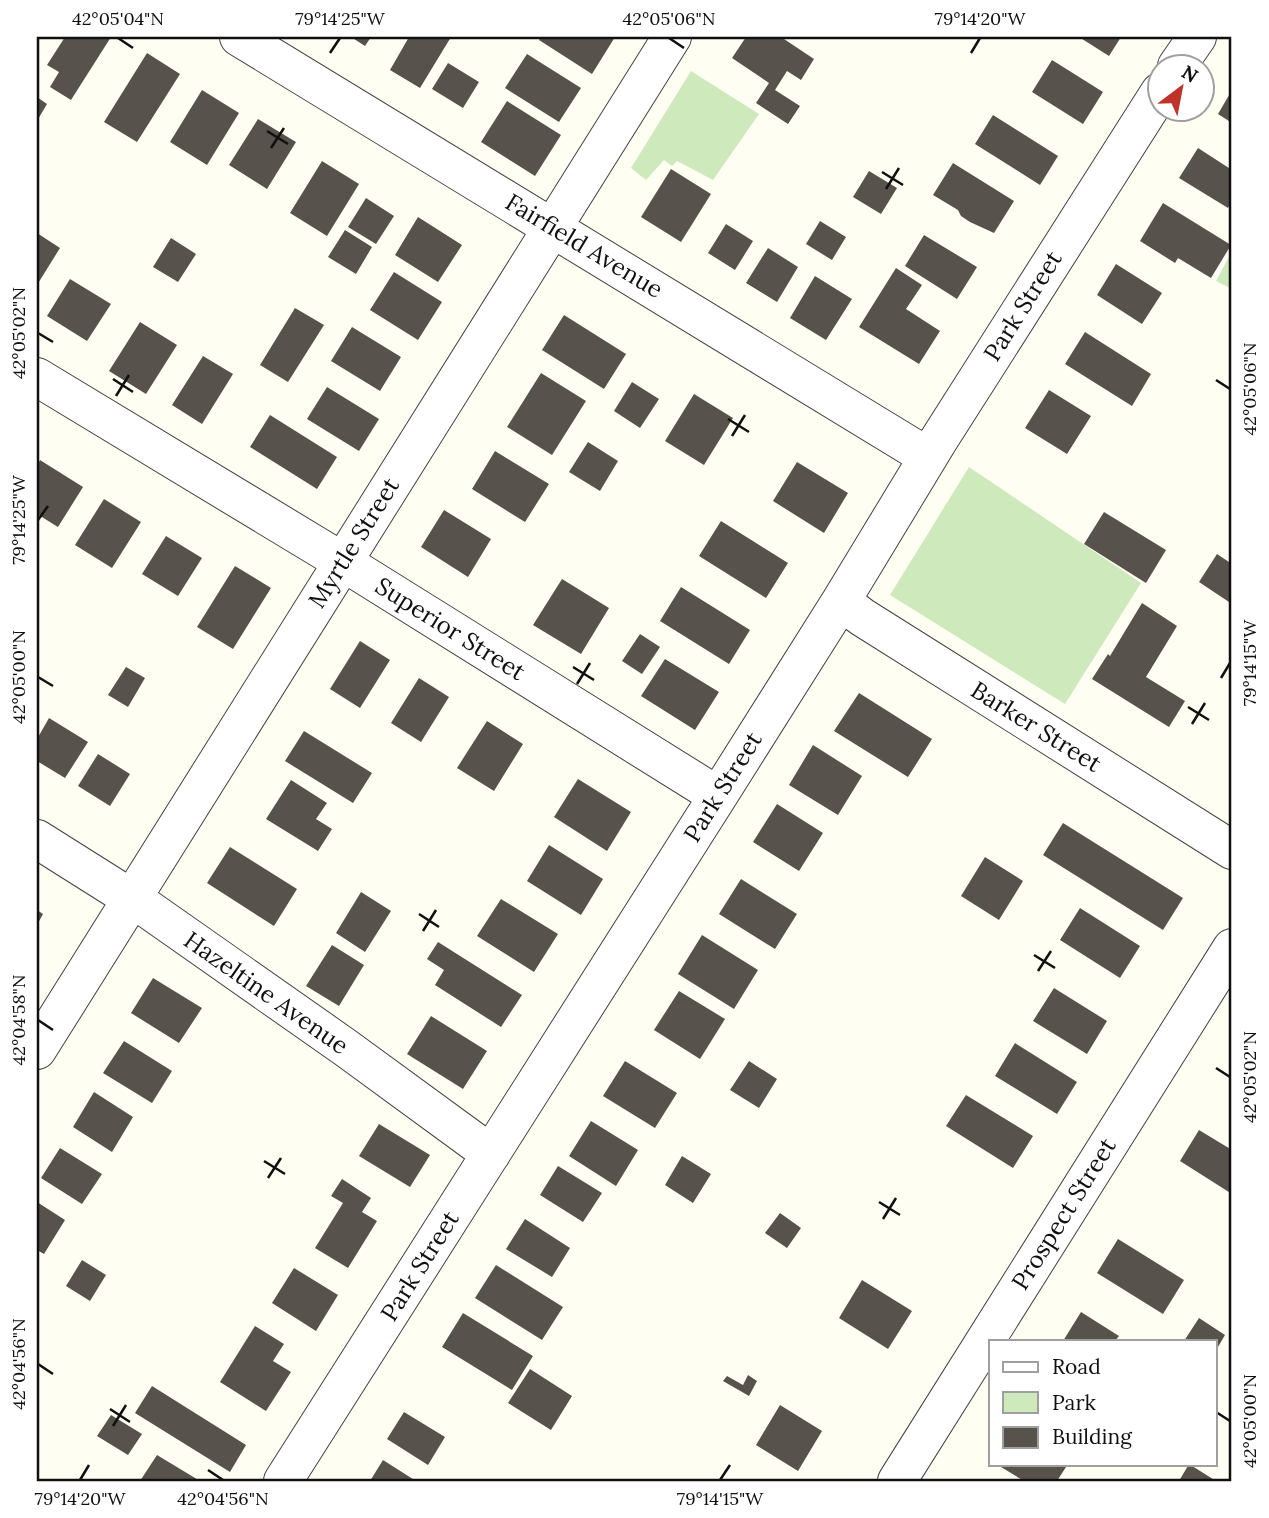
<svg xmlns="http://www.w3.org/2000/svg" width="1269" height="1518" viewBox="0 0 1269 1518" font-family="Lora,serif">
  <style>
    .green { fill: #ceeabc }
    .building { fill: #58524c }
    .lines { fill: none; stroke-linecap: round; stroke-linejoin: round }
    .minor-casing { stroke: #434343; stroke-width: 40 }
    .minor { stroke: #fff; stroke-width: 38 }
    .ticks { fill: none; stroke: #101010; stroke-width: 2.5 }
    .labels { text-anchor: middle; stroke-width: 7; stroke-linejoin: round; paint-order: stroke }
    .street-label { font-size: 24px; fill: #101010; stroke: #fff }
    .neatline { fill: none; stroke: #101010; stroke-width: 2.5 }
    .ticks-label { font-size: 18px; text-anchor: middle; fill: #101010 }
  </style>
  <rect width="100%" height="100%" fill="#fffef3"/>
  <path class="green" d="M691 71 759 114 713 180 677 161 672 166 664 160 646 180 631 168Z
    M1232 251V289L1216 281Z
    M969 467 1141 583 1065 704 890 595Z"/>
  <path class="building" d="M65 37H111L71 100 50 87 59 72 47 65Z
    M351 37H371L365 46Z
    M409 37H451L420 88 390 70Z
    M541 37H615L592 74 539 40Z
    M746 37H781L814 59 801 80 787 71 775 90 800 106 788 124 756 103 769 83 732 58Z
    M1079 37H1121L1109 56Z
    M147 53 180 74 137 142 104 122Z
    M527 54 581 88 559 122 505 88Z
    M1052 60 1103 92 1083 124 1032 92Z
    M448 63 479 82 463 108 432 89Z
    M202 90 239 113 207 165 170 142Z
    M1232 90V123L1218 114Z
    M37 97 47 104 37 121Z
    M507 101 561 135 535 176 481 142Z
    M993 115 1058 156 1040 185 975 144Z
    M258 119 296 142 267 189 229 165Z
    M1198 148 1232 170V201L1228 208 1179 178Z
    M322 161 359 184 327 236 290 213Z
    M953 163 1014 201 994 233 970 222 961 216 958 210 933 195Z
    M671 169 711 194 681 242 641 217Z
    M869 171 897 188 881 214 853 197Z
    M366 198 394 216 376 244 348 227Z
    M1163 203 1231 245 1211 278 1178 258 1175 263 1140 241Z
    M418 217 462 245 438 282 395 255Z
    M820 221 846 237 832 260 806 244Z
    M726 224 753 241 735 270 708 253Z
    M345 230 372 247 356 274 328 257Z
    M37 233 60 248 37 285Z
    M924 235 977 267 957 299 905 266Z
    M171 238 196 254 178 282 153 267Z
    M768 248 798 267 777 302 746 283Z
    M1116 264 1162 293 1142 324 1097 295Z
    M896 268 922 285 906 309 940 331 919 364 859 327Z
    M394 272 442 302 418 340 370 310Z
    M815 276 852 299 826 340 790 318Z
    M70 279 111 304 87 341 47 316Z
    M295 308 324 325 288 382 260 365Z
    M564 315 626 354 604 389 542 350Z
    M140 322 177 345 146 394 109 371Z
    M352 327 401 357 380 391 331 361Z
    M1085 332 1151 374 1132 406 1065 364Z
    M203 356 233 374 202 424 172 405Z
    M541 373 586 401 552 455 507 427Z
    M632 382 659 399 640 428 614 411Z
    M327 387 379 419 359 451 307 419Z
    M1049 390 1091 416 1067 454 1025 428Z
    M694 394 733 418 704 465 665 441Z
    M270 415 337 457 317 489 250 447Z
    M588 442 618 461 600 491 569 472Z
    M495 451 549 484 525 522 472 489Z
    M40 460 83 487 58 527 37 514V466Z
    M797 462 848 493 824 533 773 501Z
    M104 499 141 522 112 568 75 545Z
    M444 510 491 539 468 577 421 547Z
    M1104 512 1166 550 1146 583 1084 544Z
    M721 521 788 563 766 598 699 556Z
    M166 536 202 558 178 596 142 574Z
    M1217 554 1232 564V597L1229 602 1199 582Z
    M235 566 271 588 233 649 197 627Z
    M562 579 609 608 581 654 533 625Z
    M681 587 750 630 729 664 660 621Z
    M1142 603 1177 626 1146 677 1185 701 1169 727 1092 679 1108 654 1110 656Z
    M640 634 660 647 642 674 622 661Z
    M360 641 390 660 360 708 330 689Z
    M665 659 719 692 695 730 641 696Z
    M126 667 145 678 128 707 108 695Z
    M419 678 449 697 421 742 391 723Z
    M859 693 932 739 908 777 834 731Z
    M49 718 88 742 65 778 37 761V739Z
    M487 721 523 744 494 791 457 768Z
    M304 731 372 773 353 803 285 761Z
    M813 745 862 776 838 815 789 785Z
    M98 754 130 774 110 806 78 786Z
    M578 779 631 812 607 851 554 817Z
    M291 780 327 803 316 819 332 829 318 851 266 819Z
    M777 804 823 833 799 871 753 842Z
    M1063 823 1183 898 1163 930 1043 855Z
    M549 845 603 879 581 915 527 881Z
    M230 847 297 889 274 926 207 883Z
    M985 857 1023 881 999 920 961 896Z
    M741 879 797 914 775 949 719 914Z
    M361 892 391 911 365 952 336 933Z
    M501 899 558 934 534 972 477 936Z
    M1080 908 1140 946 1120 978 1060 940Z
    M37 910 43 914 37 925Z
    M702 935 758 970 734 1009 678 974Z
    M438 942 522 995 501 1027 435 985 444 970 427 959Z
    M332 945 364 965 339 1006 306 986Z
    M153 978 202 1008 179 1043 131 1013Z
    M1054 988 1107 1021 1087 1054 1033 1021Z
    M679 991 725 1019 700 1059 654 1030Z
    M431 1016 487 1051 463 1089 407 1054Z
    M124 1041 172 1071 152 1103 103 1073Z
    M1015 1043 1077 1082 1057 1114 995 1076Z
    M625 1061 677 1093 655 1128 603 1096Z
    M749 1061 777 1079 759 1108 730 1090Z
    M94 1092 133 1117 112 1152 73 1127Z
    M966 1095 1033 1136 1013 1168 946 1126Z
    M591 1121 638 1150 616 1186 569 1156Z
    M379 1124 430 1155 410 1187 359 1156Z
    M1199 1130 1232 1150V1194L1180 1161Z
    M60 1148 102 1174 82 1204 41 1178Z
    M682 1156 711 1174 693 1203 665 1185Z
    M558 1166 602 1193 583 1222 540 1195Z
    M342 1179 371 1198 362 1212 377 1221 348 1268 315 1248 343 1203 331 1196Z
    M37 1202 65 1220 44 1254 37 1250Z
    M780 1213 801 1228 787 1248 765 1233Z
    M525 1219 570 1248 552 1277 506 1249Z
    M1118 1239 1184 1280 1163 1314 1097 1273Z
    M82 1260 106 1275 90 1301 66 1286Z
    M496 1265 563 1307 542 1340 475 1298Z
    M294 1268 338 1295 316 1331 272 1303Z
    M862 1280 912 1311 888 1349 839 1318Z
    M1081 1312 1119 1336 1115 1341H1063Z
    M463 1313 533 1356 512 1390 442 1347Z
    M1199 1318 1225 1335 1215 1352V1341H1184Z
    M255 1326 284 1344 273 1361 291 1372 266 1411 220 1382Z
    M530 1369 572 1396 551 1430 508 1403Z
    M748 1375 757 1381 749 1396 723 1381 727 1376 743 1385Z
    M152 1386 246 1445 230 1472 135 1413Z
    M780 1405 822 1431 798 1471 756 1445Z
    M404 1412 445 1437 428 1465 387 1439Z
    M111 1415 142 1434 128 1455 97 1436Z
    M157 1455 200 1481H140Z
    M383 1460 416 1481H370Z
    M996 1464H1061L1066 1467 1057 1481H1024Z
    M1189 1464 1216 1481H1179Z"/>
  <g class="lines">
    <defs>
      <path id="minor" d="M239 37 928 457
        M1177 66 1197 37
        M37 377 343 562 718 796
        M841 601 862 617 1232 850
        M37 839 148 909 346 1048 491 1154
        M37 1050 672 37
        M283 1481 718 796 841 601 938 441 1160 92
        M897 1481 1232 948"/>
    </defs>
    <use href="#minor" class="minor-casing"/>
    <use href="#minor" class="minor"/>
  </g>
  <path class="ticks" d="M118 38 133 48M669 38 684 48M330 53 340 38M971 53 980 38M267 131 288 144M271 148 284 128M882 172 903 185M886 189 899 168M38 333 53 342M113 379 133 392M1216 380 1230 389M116 396 129 375M728 419 749 432M732 436 745 415M38 520 48 506M573 667 594 680M38 677 53 686M1221 678 1230 663M577 684 590 663M1188 707 1209 720M1192 724 1205 703M419 914 439 927M423 931 436 910M1034 955 1055 968M1038 971 1051 951M38 1020 53 1030M1216 1068 1230 1077M264 1161 285 1174M268 1178 281 1158M879 1202 900 1215M883 1219 896 1198M38 1364 53 1374M110 1409 130 1422M1216 1412 1230 1421M113 1426 126 1405M208 1470 223 1480M80 1480 89 1465M720 1480 730 1465"/>
  <g class="labels">
    <g class="street-label">
      <text transform="translate(584 246) rotate(31)" y="8">Fairfield Avenue</text>
      <text transform="translate(1023 306) rotate(-58)" y="8">Park Street</text>
      <text transform="translate(354 543) rotate(-58)" y="8">Myrtle Street</text>
      <text transform="translate(450 629) rotate(32)" y="8">Superior Street</text>
      <text transform="translate(1036 727) rotate(32)" y="8">Barker Street</text>
      <text transform="translate(723 787) rotate(-58)" y="8">Park Street</text>
      <text transform="translate(266 993) rotate(35)" y="8">Hazeltine Avenue</text>
      <text transform="translate(1064 1214) rotate(-58)" y="8">Prospect Street</text>
      <text transform="translate(420 1266) rotate(-58)" y="8">Park Street</text>
    </g>
  </g>
  <rect width="1269" height="1518" fill="none" stroke="#ffffff" stroke-width="77"/>
  <rect x="989" y="1340" width="228" height="126" fill="#ffffff" stroke="#9f9f9f" stroke-width="2"/>
  <rect x="1003" y="1362" width="35" height="10" fill="#ffffff" stroke="#9f9f9f" stroke-width="2"/>
  <text x="1052" y="1374" font-size="21" fill="#101010">Road</text>
  <rect x="1003" y="1392" width="35" height="21" fill="#ceeabc" stroke="#9f9f9f" stroke-width="2"/>
  <text x="1052" y="1410" font-size="21" fill="#101010">Park</text>
  <rect x="1003" y="1427" width="35" height="21" fill="#58524c" stroke="#9f9f9f" stroke-width="2"/>
  <text x="1052" y="1444" font-size="21" fill="#101010">Building</text>
  <g transform="translate(1181 88) rotate(32)"><circle r="33" fill="#ffffff" stroke="#9f9f9f" stroke-width="2"/>
  <path d="M0-5L12 26L0 18L-12 26Z" fill="#bf3328"/>
  <text y="-10" font-size="19" font-weight="bold" text-anchor="middle" fill="#101010">N</text>
  </g>
  <rect x="38" y="38" width="1192" height="1442" class="neatline"/>
  <g class="ticks-label">
    <text x="118" y="25">42°05'04"N</text>
    <text x="340" y="25">79°14'25"W</text>
    <text x="669" y="25">42°05'06"N</text>
    <text x="980" y="25">79°14'20"W</text>
    <text transform="translate(19 333) rotate(-90)" y="6">42°05'02"N</text>
    <text transform="translate(1250 389) rotate(-90)" y="6">42°05'06"N</text>
    <text transform="translate(19 520) rotate(-90)" y="6">79°14'25"W</text>
    <text transform="translate(1250 663) rotate(-90)" y="6">79°14'15"W</text>
    <text transform="translate(19 677) rotate(-90)" y="6">42°05'00"N</text>
    <text transform="translate(19 1020) rotate(-90)" y="6">42°04'58"N</text>
    <text transform="translate(1250 1077) rotate(-90)" y="6">42°05'02"N</text>
    <text transform="translate(19 1364) rotate(-90)" y="6">42°04'56"N</text>
    <text transform="translate(1250 1421) rotate(-90)" y="6">42°05'00"N</text>
    <text x="80" y="1505">79°14'20"W</text>
    <text x="223" y="1505">42°04'56"N</text>
    <text x="720" y="1505">79°14'15"W</text>
  </g>
</svg>
